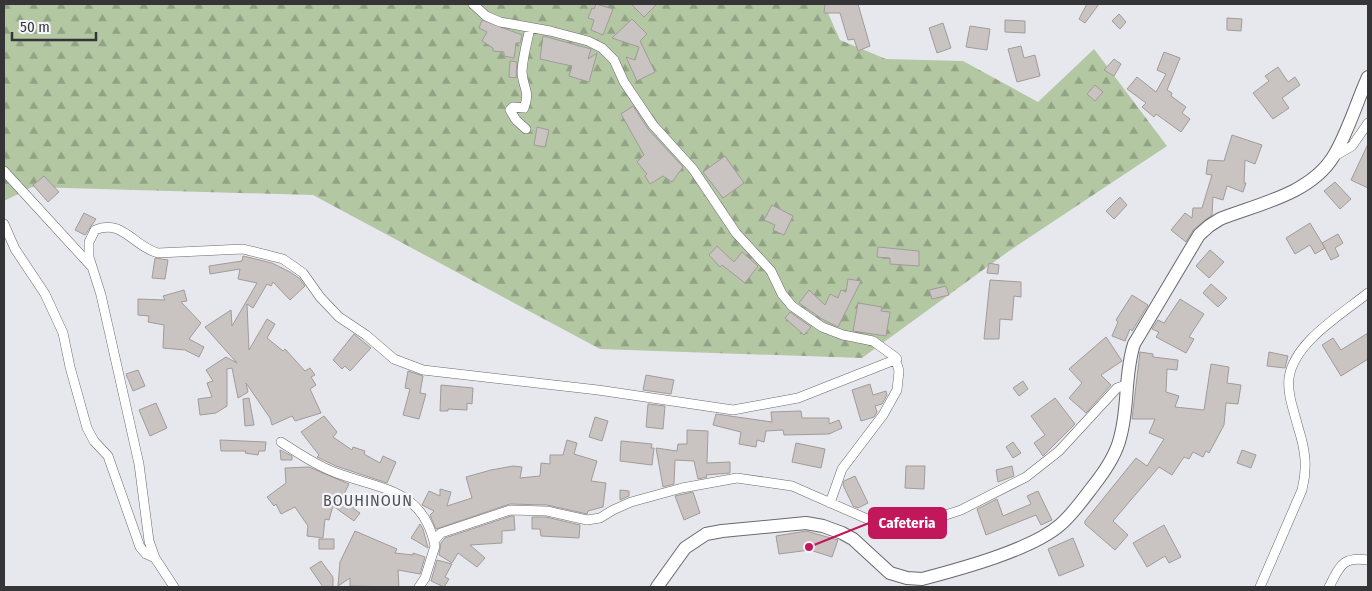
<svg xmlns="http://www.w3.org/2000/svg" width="1372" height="591" viewBox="0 0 1372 591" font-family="'Fira Sans Condensed',sans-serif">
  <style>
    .forest { fill: url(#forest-firs) }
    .building { fill: #c9c3c2; stroke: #a19b9a }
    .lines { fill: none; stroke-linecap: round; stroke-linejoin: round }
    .minor-casing { stroke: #69696e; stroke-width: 10 }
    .secondary-casing { stroke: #69696e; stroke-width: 14 }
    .minor { stroke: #fff; stroke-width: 9 }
    .secondary { stroke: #fff; stroke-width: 12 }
    .labels { text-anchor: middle; stroke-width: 4.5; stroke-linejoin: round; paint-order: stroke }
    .quarter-label { font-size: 16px; letter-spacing: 1px; fill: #515256; stroke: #f4f5fa }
    .leader { fill: none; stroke: #c2185b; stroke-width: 2 }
    .callout-dot { fill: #c2185b; stroke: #f4f5fa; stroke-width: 2 }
    .callout { fill: #c2185b; stroke: #c2185b; stroke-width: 2 }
    .callout-label { font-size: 15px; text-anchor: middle; font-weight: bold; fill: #fff }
  </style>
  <defs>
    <pattern id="forest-firs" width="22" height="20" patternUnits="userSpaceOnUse" patternTransform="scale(1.25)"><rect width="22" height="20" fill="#b2c7a2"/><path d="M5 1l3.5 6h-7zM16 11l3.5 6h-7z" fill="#92a285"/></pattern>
  </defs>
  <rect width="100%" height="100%" fill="#e7e8ed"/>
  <path class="forest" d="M4 4H824L840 40 886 59 963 61 1038 102 1094 49 1167 146 1009 251 862 358 600 349 313 195 32 187 4 201Z"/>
  <path class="building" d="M596 4 613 9 603 35 591 30 594 20 588 18 592 8 594 9Z
    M631 4H657L644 17Z
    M825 4H858L870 46 858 51 854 39 848 40 840 13H824Z
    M1087 4H1099L1085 23 1079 19Z
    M1119 14 1126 22 1120 29 1112 21Z
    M1227 18 1242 19 1241 31 1227 30Z
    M632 19 647 34 640 41 655 72 637 81 626 57 635 60 639 47 612 38Z
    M482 20 522 35 520 43H516L514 58 504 56V52L493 51V48L482 41 487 32 479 28Z
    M1005 20 1025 21V33L1005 32Z
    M943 23 951 48 937 53 929 28Z
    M970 26 990 29 987 50 966 47Z
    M543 36 591 49 588 59 597 53 589 82 569 76 572 66 540 59Z
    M1021 46 1024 58 1035 55 1040 76 1017 82 1008 49Z
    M1164 52 1180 58 1167 90 1172 93 1171 96 1186 107 1182 113 1190 119 1181 132 1156 114 1154 117 1142 107 1146 103 1127 89 1137 77 1156 92 1166 74 1157 70Z
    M1114 59 1121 64 1114 76 1104 70Z
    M510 61 517 62 516 78 509 77Z
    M1278 67 1288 82 1295 77 1300 85 1282 98 1289 108 1273 119 1253 93 1269 81 1265 76Z
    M1095 85 1103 92 1095 101 1087 94Z
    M633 106 648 129 683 167 672 182 663 176 650 184 645 176 647 174 637 162 644 155 621 114Z
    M537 127 549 130 545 147 534 145Z
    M1232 135 1262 145 1255 164 1245 160 1244 183H1246L1243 192 1227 186 1223 200 1213 197 1212 215 1194 229 1186 242 1171 230 1185 213 1192 218 1193 208H1202L1212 175 1206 174 1208 160 1224 161Z
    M1368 144V188L1351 180Z
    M725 156 744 183 723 198 703 172Z
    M44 176 59 192 48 202 33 185Z
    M1335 182 1351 199 1340 209 1324 191Z
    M1120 197 1127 205 1114 219 1106 211Z
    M772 205 793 216 784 235 773 230 775 225 764 220Z
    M84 213 96 219 85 235 75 230Z
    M1310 223 1325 248 1315 254 1310 245 1295 254 1286 238Z
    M1338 234 1343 243 1335 248 1339 256 1331 260 1322 243Z
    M717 246 734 262 742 252 758 266 745 283 722 265 720 267 709 255Z
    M878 247 919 251V266L890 264V258L877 257Z
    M1210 250 1224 262 1209 278 1196 266Z
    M243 256 272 263 290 272 299 278 305 286 290 300 273 282 271 286 267 284 253 308 247 304 249 350 267 319 275 324 267 338 283 351 285 349 305 371 310 368 315 375 311 377 316 385 310 389 321 413 295 421 292 416 272 425 270 418 246 383 248 392 238 398 232 368 227 369V406L216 413 200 415 198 399 212 397 207 383 213 381 206 370 226 357 237 363 205 327 231 310 232 326 257 283 238 279 240 269 210 274 209 266 242 261Z
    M155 258 168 260 165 279 152 278Z
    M989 263 999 265 998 274 987 273Z
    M848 279 861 281 838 327 822 319 799 303 809 290 825 305 830 294 838 298 841 290 846 292Z
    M990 280 1021 282V297L1014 296 1012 320 1000 319 999 339H984Z
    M1211 284 1227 298 1218 307 1203 293Z
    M946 286 949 295 932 299 929 290Z
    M184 290 187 301 181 302 201 323 189 339 204 347 199 357 185 350 163 348 164 325 148 322 149 316 138 315V299L165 300 163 296Z
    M1132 295 1148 305 1132 331 1130 329 1125 341 1112 336 1118 322 1116 320Z
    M1180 299 1204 314 1189 337 1194 339 1186 353 1156 337 1159 332 1152 329 1158 320 1164 323Z
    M858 303 882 307 881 311 890 312 886 336 853 331Z
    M790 312 811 327 804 335 785 318Z
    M1368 333V359L1341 376 1322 345 1333 338 1341 350Z
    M354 334 371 348 350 371 345 366 342 369 333 360Z
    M1106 337 1122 361 1101 375 1111 385 1086 413 1069 398 1082 383 1069 369Z
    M1140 352 1153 354V357L1178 360 1177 370 1167 369 1166 392 1179 396 1175 407 1204 410 1211 364 1229 367 1227 383 1241 385 1238 404 1226 403 1224 425 1209 453 1206 451 1203 457 1193 452 1189 459 1184 457 1172 475 1159 467 1113 521 1128 535 1115 550 1085 524V521L1136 458 1147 466 1164 439 1149 433 1155 419H1132Z
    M1269 352 1288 356 1285 368 1267 366Z
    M138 370 145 386 133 391 126 374Z
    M408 371 423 376 420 393 426 394 419 419 403 415 410 389 405 388Z
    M646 375 674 380 671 394 643 390Z
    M1023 381 1028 389 1019 396 1013 388Z
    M870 384 873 395 886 391 887 395 882 404 875 406 877 412 874 417 861 421 852 390Z
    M441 385 473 388 472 404 467 403V410L448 409V411H440Z
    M249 398 254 425 245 426 243 399Z
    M1055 398 1075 424 1043 456 1034 443 1045 435 1031 416Z
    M156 403 167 428 150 436 139 410Z
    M648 404 665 406 663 429 646 427Z
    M801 411 802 418H829V424L839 420 842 428 829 434 784 435 783 430 766 431 764 442 757 440 756 447 739 444 741 432 713 425 716 414 772 422 771 412Z
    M324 416 337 432 333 437 352 450 353 447 365 451 364 454 380 463 383 456 396 462 387 483 336 466 317 457 319 455 301 432Z
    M595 417 608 421 602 441 589 437Z
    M687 430 708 431 707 463 730 462V473L706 475 707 477 698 479 694 461 675 460 674 484 663 487 656 448 677 451 678 444H687Z
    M220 440 266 442 265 451H259L258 455 245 453 246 451H221Z
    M567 440 577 443 574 454 597 461 591 481 606 483 603 507 588 511 587 514 547 505 510 504 436 529 430 515 434 511 422 505 429 491 440 496V489L451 492 447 506 472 498 466 477 491 470 513 466 522 467 520 478 540 476 541 463 550 464V455H563Z
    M621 441 652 444 651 448H654L652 465 620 461Z
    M1013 442 1021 453 1013 458 1006 447Z
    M796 443 825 449 821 468 792 462Z
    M280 450 292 456V460H281Z
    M1242 450 1256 455 1251 468 1237 463Z
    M906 466H925L924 489 905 488Z
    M1012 466 1014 476 998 482 996 470Z
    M309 467 349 484 344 494 357 503 353 508 360 513 354 521 333 506 329 520 325 519 323 538 307 536 308 526 295 507 281 514 276 504 274 506 267 497 286 483 285 468Z
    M855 476 868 503 858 508 853 506 843 485 844 481Z
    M620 490 629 491V496L620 500Z
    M1038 491 1052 520 1041 525 1036 515 986 535 977 509 997 499 1003 516 1031 504 1027 496Z
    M693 492 700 513 684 520 675 496Z
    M511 516H514L515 530 502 531V543L470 545 485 558 477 567 458 553 452 563 439 555 441 543 445 538Z
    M532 517H546L580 525 579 538 541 536 540 529H532Z
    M420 524 423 529 428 548 411 538Z
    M1164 525 1181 557 1169 563 1165 556 1147 567 1133 543Z
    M355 531 397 549 395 553 413 555V553L425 557 420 574 398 570 399 587 350 586V578L338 586 340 562Z
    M806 531 838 540 832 557 810 550 779 554 776 536Z
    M1073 538 1084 566 1059 576 1048 549Z
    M319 539H334V549H319Z
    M437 560 452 564 445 577 449 579 444 587 431 581Z
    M321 561 333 577V587H323L310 568Z"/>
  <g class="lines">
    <defs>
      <path id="minor" d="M473 4 486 16 500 22 550 31 588 41 602 48 614 60 624 82 653 125 693 169 736 233 771 271 782 294 792 306 822 327 843 335 873 341 895 357 899 371 897 390 883 415 842 469 830 503
        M526 129 516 120 510 110 513 107 524 108C531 90 522 87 522 71 523 56 527 42 530 28
        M1333 157 1352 146 1368 123
        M4 171 91 266
        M4 224 15 249 45 294 63 333 70 367 87 428 94 441 108 456 140 547 146 554 155 558
        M281 442C298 453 315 465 334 472 381 490 423 488 435 546L425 578 419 587
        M434 541 441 533 510 510 547 511 587 520 600 518 613 510 631 502 682 488 737 478 792 486 881 525H915L961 510 1026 477 1059 451 1117 388 1126 385
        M174 587 155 558 149 541 139 464 101 295 89 257V242L95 230C122 218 134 247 158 253L243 249 283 259 303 273 320 297 339 317 366 335 394 359 423 370 598 390 733 410 798 398 897 359
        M1260 587 1302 490C1308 467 1305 449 1298 427 1294 411 1287 394 1289 378 1294 342 1342 314 1368 293
        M1329 587C1340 566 1342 556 1368 560"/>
      <path id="secondary" d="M657 587 685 548 706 534 722 531 806 523 823 526 842 533 853 539 890 573 907 578 922 579C960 569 1031 550 1060 525 1073 514 1084 498 1094 485 1105 471 1116 455 1120 438 1129 407 1124 375 1134 344L1199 235 1209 226 1220 219C1258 204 1310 194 1333 157 1347 135 1357 101 1368 77"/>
    </defs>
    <use href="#minor" class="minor-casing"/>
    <use href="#secondary" class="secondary-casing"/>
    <use href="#minor" class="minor"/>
    <use href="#secondary" class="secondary"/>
  </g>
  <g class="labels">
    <g class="quarter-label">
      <text x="368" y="506">BOUHINOUN</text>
    </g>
  </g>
  <path class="leader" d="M809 547L869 523"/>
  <circle class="callout-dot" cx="809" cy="547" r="5"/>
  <rect class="callout" x="869" y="508" width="77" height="30" rx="5"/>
  <g class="callout-label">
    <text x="907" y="528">Cafeteria</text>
  </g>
  <rect width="1372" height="591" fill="none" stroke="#353537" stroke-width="10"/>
  <path d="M12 32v8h84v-8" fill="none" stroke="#353537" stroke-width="2.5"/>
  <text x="20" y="32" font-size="15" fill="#353537" stroke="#f4f5fa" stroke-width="4" paint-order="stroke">50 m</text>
</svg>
